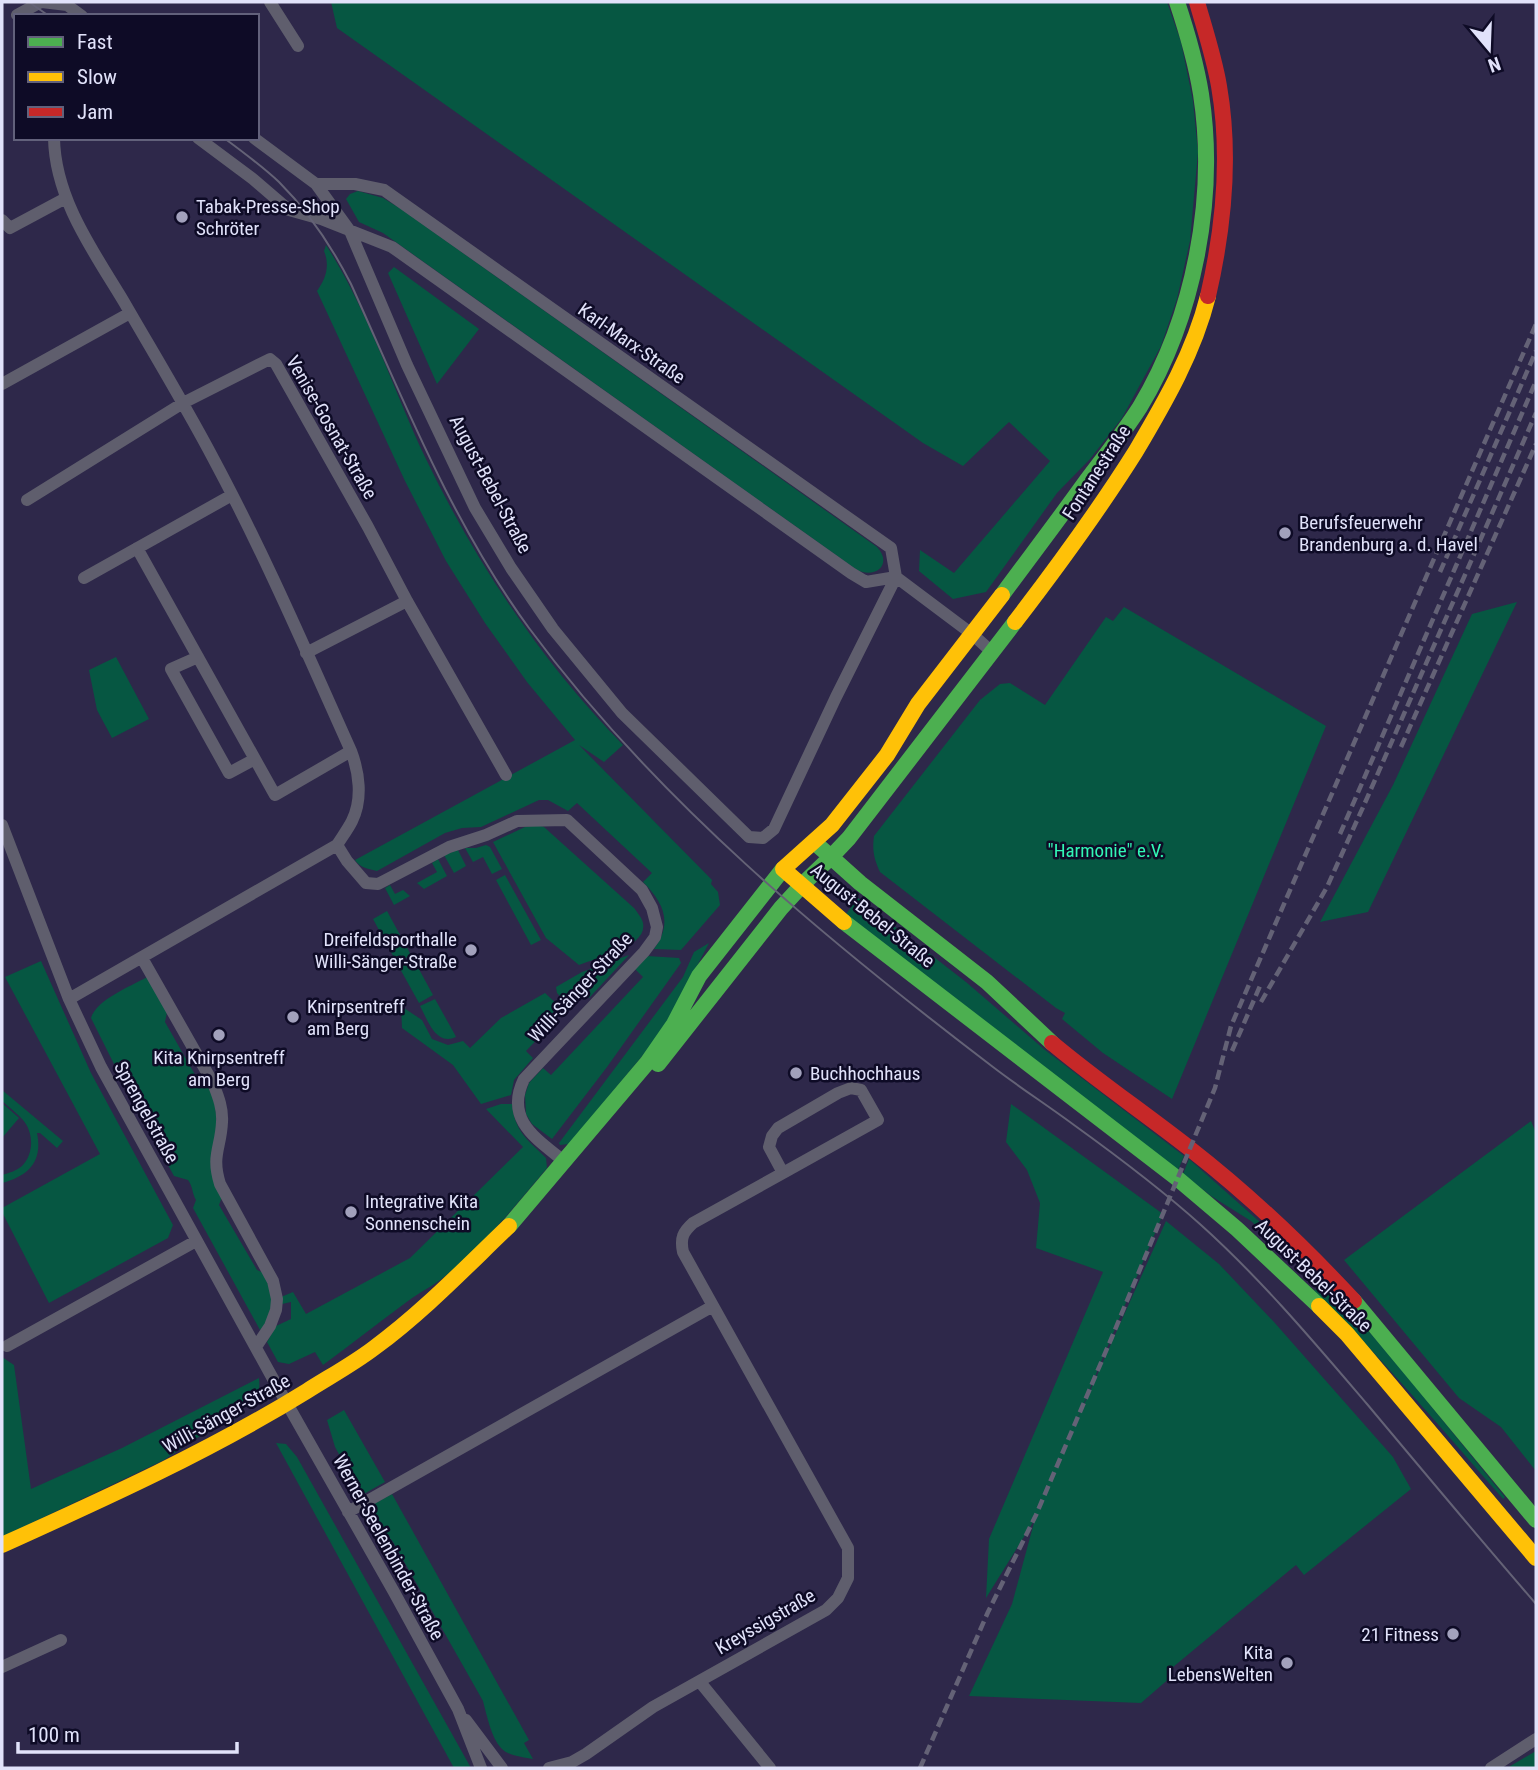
<svg xmlns="http://www.w3.org/2000/svg" width="1538" height="1770" viewBox="0 0 1538 1770" font-family="'Roboto Condensed',sans-serif">
  <style>
    .green { fill: #065742 }
    .lines { fill: none; stroke-linecap: round; stroke-linejoin: round }
    .street { stroke: #5f5e6d; stroke-width: 12 }
    .fast { stroke: #4caf50; stroke-width: 16 }
    .slow { stroke: #ffc107; stroke-width: 16 }
    .jam { stroke: #c62828; stroke-width: 16 }
    .tram { stroke: #646276; stroke-width: 2 }
    .rail { stroke: #646276; stroke-width: 4.5; stroke-dasharray: 10 5; stroke-linecap: butt }
    .poi-dot { fill: #a2a1bc; stroke: #0e0b26; stroke-width: 2.5 }
    .labels { text-anchor: middle; stroke-width: 5; stroke-linejoin: round; paint-order: stroke }
    .poi-label { font-size: 19px; fill: #e1e2fa; stroke: #0e0b26; text-anchor: start }
    .street-label { font-size: 19px; fill: #e1e2fa; stroke: #0e0b26 }
    .park-label { font-size: 19px; fill: #32f7b5; stroke: #0e0b26 }
  </style>
  <rect width="100%" height="100%" fill="#2e284a"/>
  <path class="green" d="M331 2H1167L1181 42 1193 101 1198 152 1190 241 1177 299 1161 346 1122 418 1090 459 1057 493 986 592 953 599 919 571 920 550 954 573 1050 461 1009 422 963 466 923 443 337 28Z
    M358 191 383 198 401 209 877 547C893 564 876 579 857 570L383 233 359 222 346 199 350 194Z
    M326 245C368 310 392 387 425 457 476 563 541 661 623 745L604 762 579 745 712 880 711 884 718 892 720 905 681 950 654 949C673 923 664 903 643 882L652 873 577 803 568 811 548 800H539L481 827 462 828 445 833 377 871C369 869 360 868 355 860L575 740 527 682 485 623 446 561 405 481 317 291C326 278 330 266 324 251Z
    M394 267 479 329 437 384 388 273Z
    M1517 602 1368 912 1320 922 1393 785 1472 614Z
    M1124 607 1326 726 1172 1099 1103 1053 1062 1019 1065 1013 1056 1008 880 872C874 859 872 850 874 836L980 700 1000 684 1010 683 1045 705 1106 617 1113 621Z
    M116 657 149 719 112 738 97 710 89 670Z
    M538 825 544 827 634 908C637 912 642 918 643 923 648 947 596 958 579 965L546 938 493 842 525 827Z
    M486 845 490 847 502 869 492 874 483 857 473 862 465 848H476Z
    M458 850 466 866 454 873 444 855Z
    M438 859 447 876 424 889 417 883 437 872 432 863Z
    M505 875 541 940 531 945 496 880Z
    M390 885 395 894 403 890 410 896 394 905 385 888Z
    M858 898 966 982 1045 1050 1184 1156 1178 1170 846 914Z
    M387 911 411 955 397 963 373 919Z
    M709 943 663 1031 569 1144 560 1145 559 1143 683 977 694 952Z
    M629 955 589 998 577 987 567 998 563 999 557 993 556 987 582 972Z
    M647 956 679 958 681 963 607 1067 552 1139 532 1124 526 1114 525 1095 529 1083 543 1068 551 1075 643 977 635 969Z
    M414 960 433 995 419 1003 399 967Z
    M41 961 91 1073 173 1225 168 1238 49 1303 2 1212V1208L100 1154 5 977Z
    M147 977 167 1012 165 1022 198 1080 207 1083 215 1101 222 1197 219 1205 257 1270 264 1273C272 1294 279 1312 260 1330L193 1208 196 1200C192 1193 193 1187 188 1180L174 1176 127 1090 91 1018C97 999 130 987 147 977Z
    M545 993 559 1006 546 1020 551 1025 526 1051 533 1058 514 1080 511 1095 481 1104 453 1065 402 1028 401 1006 422 1020 432 1039 448 1045 463 1041 470 1048 501 1018Z
    M435 999 454 1033 456 1037C436 1046 428 1021 420 1006Z
    M2 1090 63 1141 57 1148 40 1133H37C43 1162 28 1176 2 1183V1175C9 1173 16 1171 22 1166 34 1154 34 1133 23 1120 17 1113 9 1107 2 1101Z
    M2 1103 19 1118 2 1138Z
    M501 1104H512C515 1132 527 1139 546 1158L547 1168C515 1206 483 1246 444 1277 433 1286 420 1292 408 1301 379 1322 352 1344 323 1365L315 1352 289 1364 278 1362 267 1342 276 1326 291 1319V1302L282 1304 281 1297 293 1292 306 1314 410 1258 523 1147 486 1109Z
    M1011 1104 1163 1214 1073 1429 1166 1221 1219 1264 1274 1322 1393 1457 1411 1489 1304 1575 1296 1565 1167 1672 1171 1677 1141 1703 969 1696 1012 1604 1035 1519 986 1598 989 1539 1103 1272 1036 1248 1040 1203 1027 1170 1006 1142Z
    M1531 1121 1536 1133V1471L1501 1427 1459 1398 1344 1260Z
    M1189 1159 1297 1255 1295 1258H1291L1251 1221 1211 1196 1183 1174Z
    M1324 1281 1388 1353 1505 1497 1503 1499C1442 1429 1381 1357 1314 1291Z
    M2 1357 14 1365 31 1489 122 1448 259 1378C261 1400 255 1400 237 1411L240 1416 195 1439 164 1460 2 1537Z
    M344 1410 385 1482 362 1495 335 1447 327 1420Z
    M276 1443 286 1444 297 1457 471 1768H454Z
    M392 1494 529 1740 524 1743 533 1759C523 1757 508 1756 501 1748 491 1737 487 1716 483 1701L393 1542 379 1525 368 1507Z
    M1536 1751V1768H1507Z"/>
  <g class="lines">
    <path class="street" d="M42 2 67 5 82 16
      M270 2 298 46
      M17 15 41 2
      M54 138C55 199 94 252 124 302 154 354 185 405 213 458 264 553 307 653 351 751 359 772 363 799 352 821 348 829 342 837 337 845L69 999
      M198 138 253 179 289 210 321 219 392 247 851 573 866 582 896 577
      M254 138 316 184 350 231 407 365 475 508 511 568 553 629 622 713 749 837 763 838 774 829 836 697 896 577
      M316 184H355L384 190 891 548 896 577 972 634 992 652
      M2 220 10 228 66 198
      M2 384 130 313
      M27 500 183 403 270 359 276 364 368 527 407 601 506 775
      M137 548 275 795 351 751
      M84 578 232 495
      M306 653 407 601
      M198 657 171 669 229 773 255 759
      M2 825 69 999 101 1067 272 1377 394 1592 458 1709 481 1768
      M337 845 347 861 366 883 378 884 449 847 486 835 517 821 567 820 642 890 652 908 657 927 655 937 644 952 524 1079C504 1120 537 1139 565 1162
      M142 958 213 1083C218 1096 223 1108 222 1122 221 1148 211 1155 220 1184L273 1281 277 1299 276 1310 270 1326 256 1347
      M851 1088 861 1090 878 1120 783 1173 769 1147 772 1136 778 1128 838 1093Z
      M7 1346 196 1241
      M348 1512 713 1306
      M2 1667 61 1640
      M700 1682 770 1768
      M466 1720 502 1768
      M549 1768 572 1762 586 1754 653 1707 826 1610 838 1598 848 1578V1548L683 1252C680 1238 683 1232 693 1223L783 1173
      M1491 1768 1536 1739"/>
    <path class="fast" d="M1002 595C1030 557 1059 519 1087 480 1105 456 1124 432 1140 407 1194 317 1217 198 1201 94 1196 63 1187 32 1177 2
      M1015 622 849 838 831 857 860 883 987 982 1052 1043
      M844 922 1178 1179 1237 1229 1319 1306
      M658 1064 781 908 804 883 831 857 814 842
      M509 1226 647 1063 674 1024 699 976 783 869
      M1354 1301 1536 1520"/>
    <path class="slow" d="M1015 622C1058 566 1099 510 1136 451 1165 402 1194 352 1208 296
      M844 922 783 869 832 825 887 755 918 704 1002 595
      M1319 1306 1347 1334 1536 1558
      M2 1545C106 1498 210 1451 307 1391 329 1377 353 1364 374 1348 423 1312 465 1268 509 1226"/>
    <path class="jam" d="M1197 2C1205 30 1214 57 1219 86 1231 156 1224 227 1208 296
      M1052 1043C1096 1080 1143 1112 1189 1148 1248 1194 1303 1246 1354 1301"/>
    <path class="tram" d="M29 2 49 16
      M224 138C243 152 262 166 279 182 309 212 332 247 351 284 404 401 452 523 529 628 655 799 825 939 993 1067 1019 1087 1047 1105 1074 1125 1117 1156 1161 1189 1201 1225 1262 1280 1314 1342 1367 1404 1423 1471 1479 1538 1536 1604"/>
    <path class="rail" d="M1440 572 1536 351
      M1401 747 1536 444
      M1340 834 1536 381
      M1261 1002 1327 887 1364 805 1536 413
      M1232 1051 1260 986
      M920 1768 988 1612 1036 1515 1112 1337 1215 1088 1231 1026 1536 324"/>
  </g>
  <g class="poi-dot">
    <circle cx="182" cy="217" r="7"/>
    <circle cx="1285" cy="533" r="7"/>
    <circle cx="471" cy="950" r="7"/>
    <circle cx="293" cy="1017" r="7"/>
    <circle cx="219" cy="1035" r="7"/>
    <circle cx="796" cy="1073" r="7"/>
    <circle cx="351" cy="1212" r="7"/>
    <circle cx="1453" cy="1634" r="7"/>
    <circle cx="1287" cy="1663" r="7"/>
  </g>
  <g class="labels">
    <g class="poi-label">
      <text x="196" y="213">Tabak-Presse-Shop<tspan x="196" dy="22">Schröter</tspan></text>
      <text x="1299" y="529">Berufsfeuerwehr<tspan x="1299" dy="22">Brandenburg a. d. Havel</tspan></text>
      <text x="457" y="946" text-anchor="end">Dreifeldsporthalle<tspan x="457" dy="22">Willi-Sänger-Straße</tspan></text>
      <text x="307" y="1013">Knirpsentreff<tspan x="307" dy="22">am Berg</tspan></text>
      <text x="219" y="1064" text-anchor="middle">Kita Knirpsentreff<tspan x="219" dy="22">am Berg</tspan></text>
      <text x="810" y="1080">Buchhochhaus</text>
      <text x="365" y="1208">Integrative Kita<tspan x="365" dy="22">Sonnenschein</tspan></text>
      <text x="1439" y="1641" text-anchor="end">21 Fitness</text>
      <text x="1273" y="1659" text-anchor="end">Kita<tspan x="1273" dy="22">LebensWelten</tspan></text>
    </g>
    <g class="street-label">
      <text transform="translate(632 343) rotate(35)" y="7">Karl-Marx-Straße</text>
      <text transform="translate(332 427) rotate(60)" y="7">Venise-Gosnat-Straße</text>
      <text transform="translate(1096 472) rotate(-57)" y="7">Fontanestraße</text>
      <text transform="translate(491 484) rotate(62)" y="7">August-Bebel-Straße</text>
      <text transform="translate(873 915) rotate(39)" y="7">August-Bebel-Straße</text>
      <text transform="translate(580 987) rotate(-47)" y="7">Willi-Sänger-Straße</text>
      <text transform="translate(147 1112) rotate(61)" y="7">Sprengelstraße</text>
      <text transform="translate(1314 1275) rotate(44)" y="7">August-Bebel-Straße</text>
      <text transform="translate(226 1413) rotate(-29)" y="7">Willi-Sänger-Straße</text>
      <text transform="translate(389 1547) rotate(61)" y="7">Werner-Seelenbinder-Straße</text>
      <text transform="translate(765 1621) rotate(-30)" y="7">Kreyssigstraße</text>
    </g>
    <g class="park-label">
      <text x="1106" y="857">"Harmonie" e.V.</text>
    </g>
  </g>
  <rect width="1538" height="1770" fill="none" stroke="#e1e2fa" stroke-width="7"/>
  <rect x="14" y="14" width="245" height="126" fill="#0e0b26" stroke="#62617b" stroke-width="2"/>
  <rect x="28" y="37" width="35" height="10" fill="#4caf50" stroke="#62617b" stroke-width="2"/>
  <text x="77" y="49" font-size="21" fill="#e1e2fa">Fast</text>
  <rect x="28" y="72" width="35" height="10" fill="#ffc107" stroke="#62617b" stroke-width="2"/>
  <text x="77" y="84" font-size="21" fill="#e1e2fa">Slow</text>
  <rect x="28" y="107" width="35" height="10" fill="#c62828" stroke="#62617b" stroke-width="2"/>
  <text x="77" y="119" font-size="21" fill="#e1e2fa">Jam</text>
  <g transform="translate(1489 49) rotate(161)" stroke="#0e0b26" stroke-width="5" paint-order="stroke">
  <path d="M0-5L12 26L0 18L-12 26Z" fill="#e1e2fa"/>
  <text y="-10" font-size="19" font-weight="bold" text-anchor="middle" fill="#e1e2fa">N</text>
  </g>
  <path d="M18 1742v10h219v-10" fill="none" stroke="#e1e2fa" stroke-width="3.5"/>
  <text x="28" y="1742" font-size="21" fill="#e1e2fa" stroke="#0e0b26" stroke-width="5" paint-order="stroke">100 m</text>
</svg>
